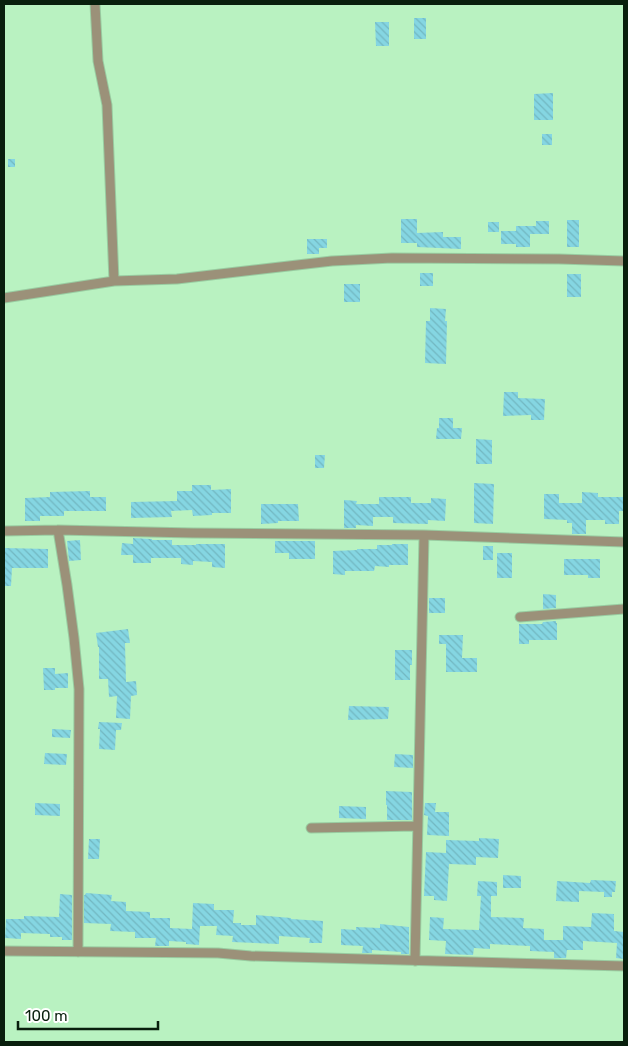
<svg xmlns="http://www.w3.org/2000/svg" width="628" height="1046" viewBox="0 0 628 1046" font-family="Rubik,sans-serif">
  <style>
    .building { fill: url(#building-back-hatch) }
    .lines { fill: none; stroke-linecap: round; stroke-linejoin: round }
    .street-casing { stroke: #99cca1; stroke-width: 11 }
    .street { stroke: #9b9179; stroke-width: 9 }
  </style>
  <defs>
    <pattern id="building-back-hatch" width="6" height="6" patternUnits="userSpaceOnUse" patternTransform="scale(1.25)"><rect width="6" height="6" fill="#85d6e2"/><path d="M-1 5l2 2M0 0l6 6M5-1l2 2" fill="none" stroke="#72b7c1"/></pattern>
  </defs>
  <rect width="100%" height="100%" fill="#b9f2c1"/>
  <path class="building" d="M414 18H426V39H414Z
    M375 22H389V46H376Z
    M553 93V120H534V94Z
    M542 134H552V145H542Z
    M8 159H15V167H8Z
    M401 219H417V233L443 232V237H461V249L417 247V243H401Z
    M567 220H579V247H567Z
    M536 221H549V234H530V247H516V244H501V231H516V226H536Z
    M488 222H499V232H488Z
    M307 239H327V248H319V254H307Z
    M420 273H433V286H420Z
    M567 274H581V297H567Z
    M344 284H360V302H344Z
    M430 308 446 309 445 321H447L446 364 425 363 426 321H430Z
    M504 392H518V398L545 399 544 420H531V415L503 416Z
    M439 418H453V428H462L461 439H436L437 428H439Z
    M476 439 492 440V464H476Z
    M315 455H325L324 468H315Z
    M474 483 494 484 493 524 474 523Z
    M192 485H211V490L231 489V513H212V515L193 516 192 510 171 511 172 517 131 518V502L177 501V491H192Z
    M90 491V497H106V511H64V516H40V521H25V498L50 497V492Z
    M582 492 598 493V497H624V511H619V524H605V520H586V534H572V523H567V520L544 519V494H559V503H582Z
    M379 497H411V503H431V498L446 499 445 521 428 520V524L393 523V517H373V526L356 525V528H344V500L357 501 356 504H379Z
    M261 504H298L299 521H278V523L261 524Z
    M133 538 152 539V540H172V545H196V544H225V568L212 567V562L193 561V565L181 564V558H151V563H133V555H121L122 543 133 544Z
    M80 540 81 560 69 561 67 541Z
    M275 541H315V559H289V553H275Z
    M392 544H408V565H389V567L375 566 374 571H345V575L333 574V551L357 550V549H377V545H392Z
    M483 546H493V560H483Z
    M4 548 48 549V568H12L11 586H4Z
    M497 553H512V578H497Z
    M564 559H600V578H588V575H564Z
    M543 594 556 595V608L543 609Z
    M429 598H445V613H429Z
    M556 621V623H557V640H529V644H519V624H542L543 622Z
    M128 629 130 643H125L126 682 136 681 137 695 131 696 130 719 116 718 117 696 109 697 108 679H99V647H98L96 633Z
    M439 635H463L462 658H477V672H446V644H439Z
    M395 650H412V665H410V680H395Z
    M43 668H55V674L68 673V688H55V690H44Z
    M349 706 389 707 388 719 348 720Z
    M99 722 122 723 121 730H116L115 750 99 749 100 729H98Z
    M52 729 71 730 70 738 52 737Z
    M45 753 67 754 66 765 44 764Z
    M395 754 413 755V768L394 767Z
    M386 791 412 792V820H387V805H386Z
    M35 803 60 804V816L35 815Z
    M425 803H436L435 812H449V836L427 835 428 816 424 815Z
    M339 806 366 807V819L339 818Z
    M479 838 499 839 498 858 476 857V865L449 864 447 901 434 900V896H424L426 852 446 853V840L479 841Z
    M89 839H100L99 859H88Z
    M503 875 521 876V888H503Z
    M591 880 616 881 615 892H612V897H604V892L579 891V902L556 901 557 881 590 883Z
    M478 881 497 882V896H491V917L524 918 523 928 544 929V940H563V926L591 927 592 913 614 914V931L624 932V959L616 958 617 943 583 941V950H567L566 958H554V952L530 951V946L490 944V949L474 948 473 955 445 954 446 941 429 940 430 917 444 918 443 929 479 930 481 896H477Z
    M86 893 112 895 111 901 126 902V911L150 912V918H170V928L192 929 193 903 214 904V910H234L233 923H241V925H256V915L291 918V919L323 921 322 943H309L310 938 279 936V944L232 942 233 936 216 935 217 926H200L199 945 186 944V942L169 941V946H155L156 938H135V932L110 931 111 924 84 923V895H85Z
    M60 894 72 895V940H62V937H50V934L21 933V939L5 938 6 919H24V916L59 917Z
    M380 924 409 927V954H401V952L372 950V953H362L363 946 341 945V929L356 930V927L380 928Z"/>
  <g class="lines">
    <defs>
      <path id="street" d="M95 4 98 61 107 105 114 281
        M4 298 114 281 177 279 332 261 392 258 559 259 624 261
        M58 530 67 585 74 638 79 689 78 952
        M4 531 58 530 193 533 424 535 624 542
        M520 617 624 609
        M311 828 417 826
        M4 951 218 953 251 956 624 966
        M415 961 424 535"/>
    </defs>
    <use href="#street" class="street-casing"/>
    <use href="#street" class="street"/>
  </g>
  <rect width="628" height="1046" fill="none" stroke="#091f0d" stroke-width="10"/>
  <path d="M18 1021v8h140v-8" fill="none" stroke="#091f0d" stroke-width="2.5"/>
  <text x="25" y="1021" font-size="15" fill="#091f0d" stroke="#ffffff" stroke-width="4" paint-order="stroke">100 m</text>
</svg>
